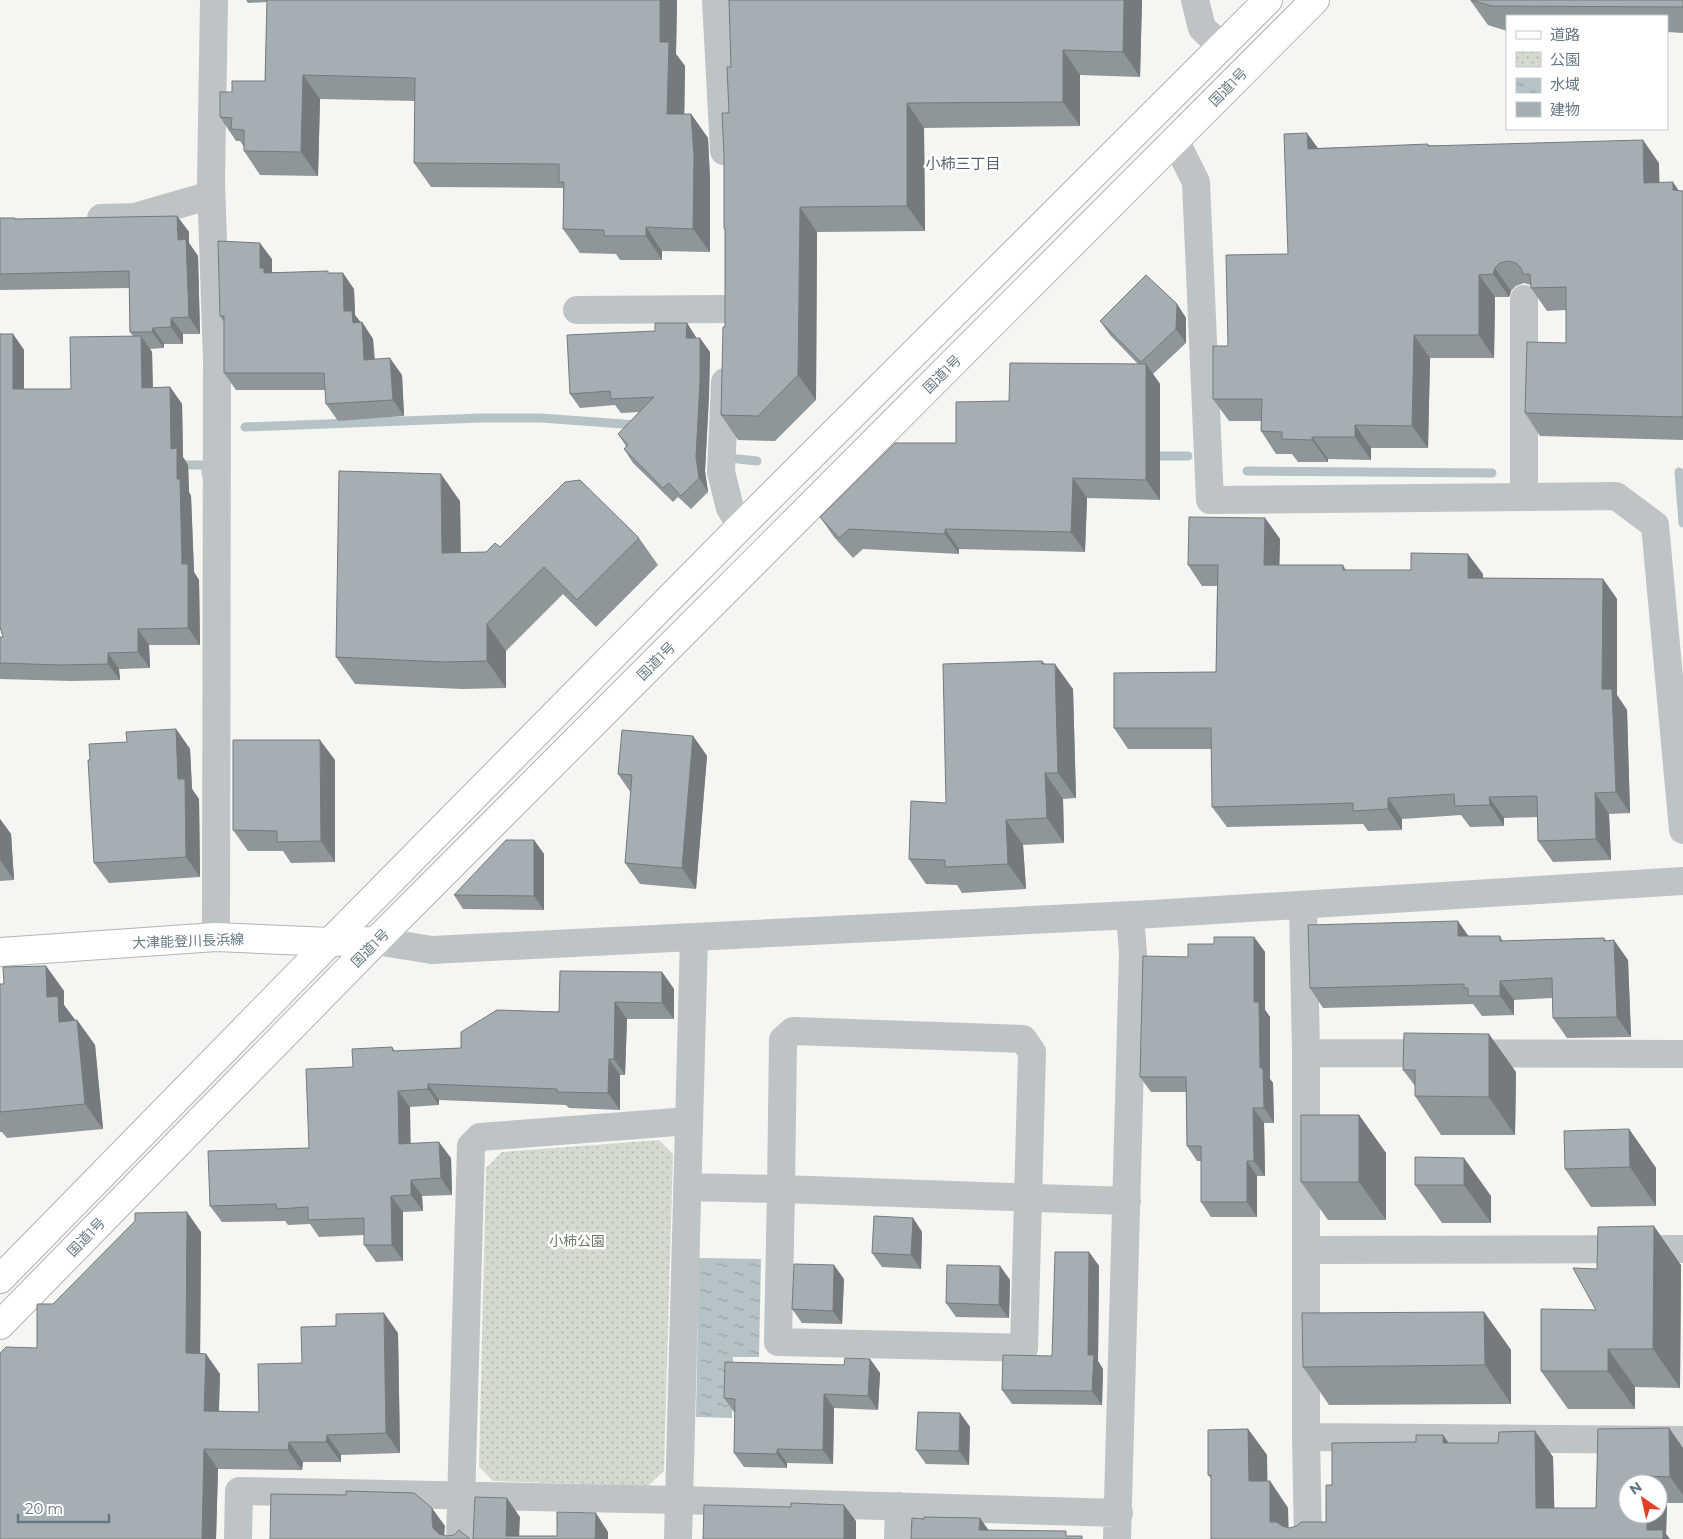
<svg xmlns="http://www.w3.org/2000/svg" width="1683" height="1539" viewBox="0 0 1683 1539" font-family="Montserrat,'Noto Sans JP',sans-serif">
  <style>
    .park { fill: url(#park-dots) }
    .water { fill: url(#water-ripples) }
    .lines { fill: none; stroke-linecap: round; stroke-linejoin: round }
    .stream { stroke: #b5c3c6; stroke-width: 9 }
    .major-casing { stroke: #afb5b8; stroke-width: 30 }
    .highway-casing { stroke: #afb4b7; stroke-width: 30 }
    .minor { stroke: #bec3c6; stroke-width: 28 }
    .major { stroke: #fff; stroke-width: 28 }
    .highway { stroke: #fff; stroke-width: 28 }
    .wall { fill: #8e969a; fill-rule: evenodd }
    .shaded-wall { fill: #747a7d }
    .building { fill: #a5afb3; stroke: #747a7d }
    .labels { text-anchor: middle; stroke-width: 5; stroke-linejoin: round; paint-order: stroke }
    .street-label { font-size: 14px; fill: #647883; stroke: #fff }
    .park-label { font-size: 14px; fill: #6a7a63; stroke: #fff }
    .neighbourhood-label { font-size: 15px; fill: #526068; stroke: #fff }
  </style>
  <defs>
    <pattern id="park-dots" width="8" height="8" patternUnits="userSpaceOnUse" patternTransform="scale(1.25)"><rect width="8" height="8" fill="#d5dad1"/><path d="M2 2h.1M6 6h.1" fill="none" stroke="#b0b6af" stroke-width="1.8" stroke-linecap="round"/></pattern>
    <pattern id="water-ripples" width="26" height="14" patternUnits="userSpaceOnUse" patternTransform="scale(1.25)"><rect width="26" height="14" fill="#b5c3c6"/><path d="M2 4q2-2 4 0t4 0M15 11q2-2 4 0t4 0" fill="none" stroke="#97a3a6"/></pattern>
  </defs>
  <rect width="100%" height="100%" fill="#f5f5f2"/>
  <path class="park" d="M659 1140 673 1154 664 1471 648 1486 493 1481 479 1467 486 1168 502 1152Z"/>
  <path class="water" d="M699 1258 761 1259 759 1357H733L732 1418 696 1417Z"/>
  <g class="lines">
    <path class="stream" d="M245 427 480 418H541L637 425
      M1148 456H1188
      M738 459 757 461
      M178 465H206V474
      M1247 471 1492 473
      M1679 472 1683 523"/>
    <defs>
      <path id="major" d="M0 952 216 937 330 942 376 941"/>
      <path id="highway" d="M0 1279 330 942 741 526 1268 0
        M0 1325 376 941 1315 0"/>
    </defs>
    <use href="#major" class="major-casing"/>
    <use href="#highway" class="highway-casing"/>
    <path class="minor" d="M214 0 211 182 217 361 216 937
      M716 0 724 151
      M1195 0 1202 28 1222 47
      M1175 140 1196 182 1210 500 1616 496 1655 525 1683 830
      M101 218 135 217 211 195
      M1524 299V497
      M577 310 725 309
      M725 382 721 472 730 508 741 526
      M1303 905 1306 1053V1437L1308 1539
      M376 941 432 950 1152 914 1683 881
      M1306 1053 1683 1054
      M687 1187 781 1189 783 1040 793 1031 1023 1039 1032 1052 1024 1348 778 1342 781 1189 1127 1201
      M1306 1250 1683 1249
      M1306 1437 1683 1440
      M238 1539 239 1491 679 1500 1119 1513
      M460 1539 471 1146 480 1137 689 1121
      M678 1539 694 937
      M898 1539 899 1506
      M1117 1539 1133 954 1130 915"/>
    <use href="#major" class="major"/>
    <use href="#highway" class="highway"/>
  </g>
  <path class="wall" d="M246 0H677L676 54 685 66 684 114H691L708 138 710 179V252L662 251V260H620L616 254 580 253 563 229V188L431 187 414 163 415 101 320 99 318 176 260 175 244 151V147L240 141H236L220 117 232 92 265 81 267 2 248 3Z
    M1142 0 1140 77 1080 75V126L924 128 925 231 817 232 816 400 775 441 738 440 721 415 725 327V231L724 228 729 113Z
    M1470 0H1683V33L1667 32V16H1507V31L1488 25Z
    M1429 145 1659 163V183L1678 191H1683V440L1540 436 1525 413 1566 343V310L1547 311 1531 288V285L1524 283 1516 286 1511 291 1509 297H1495L1494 358H1430L1428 448H1371V460L1328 459V462H1298L1292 454H1276L1261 431V421H1229L1213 399 1228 346 1288 254 1318 148Z
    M177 216 189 232V243L198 256 200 334H183V344H164V348L150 349 152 352 153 388 170 387 182 404 183 457 188 465 189 492 191 496 194 572 199 580 200 645H149L150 668 119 669 120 680 72 681 0 679V637H3L13 334 24 350V389H71L133 336 130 332 129 288 0 290V218L16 219Z
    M272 259V272L330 273 354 289 355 315 361 323 362 322 373 339 375 359 402 375 404 416 338 421 326 404 325 390H236L224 373V322L220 316Z
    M1177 304 1186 318V343L1153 374 1160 384V500L1087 498 1085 552 959 549V554L863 549 853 558 834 537 820 517 956 443 1009 401 1138 364 1110 335 1100 321Z
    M687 323 696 338 710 352 709 395 705 471 708 492 691 509 678 497 673 502 633 463 624 449 626 446 618 434 639 412 621 413 615 405 580 408 570 394 655 331Z
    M460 501 461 553 486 552 500 547 639 538 658 565 596 627 563 594 506 651V688L462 689 355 684 336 657Z
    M1265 518 1280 539 1279 565H1343L1346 570 1483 574V578L1603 579 1617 599V695L1627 710 1630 813 1609 814 1611 860 1553 862 1538 841V817L1504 818V826L1470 827 1461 815 1402 819V830L1368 831 1363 824 1227 827 1212 807V749H1128L1114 728 1216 672 1217 586H1202L1188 565Z
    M1042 661 1045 664 1073 689 1076 798 1063 799 1064 843 1023 845 1026 889 962 893 957 885 926 884 909 859Z
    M176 729 190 749 192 789 199 799 200 877 109 883 94 863 90 760 127 742Z
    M693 736 707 756 696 889 640 884 625 863 631 793 618 774Z
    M335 760V862L291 863 283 851H248L233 830Z
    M0 819 11 834 14 880 0 881Z
    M534 840 544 854V910L463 909 454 895Z
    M1469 936H1500L1503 941 1604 938 1606 941 1628 960 1631 1037 1567 1038 1553 1018 1552 998 1514 1000V1015L1482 1016 1473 1004 1323 1008 1310 988Z
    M1254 937 1265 952V1010L1270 1017V1079L1273 1083 1274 1123H1264L1265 1176H1257V1217H1211L1201 1202V1161H1197L1187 1146 1186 1092H1151L1140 1077 1214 944Z
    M46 966 64 991V1005L75 1020H77L95 1045 103 1129 7 1138 2 1132H0V984H4Z
    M662 972 674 989V1019H627L625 1075H620V1110L569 1108 566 1105 439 1100V1105L410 1107V1143L451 1158 452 1195 422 1196 423 1211 403 1212V1261L376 1262 364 1245V1235L319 1237 310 1224 288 1225 285 1221 222 1222 210 1206 309 1148 353 1067 392 1047 395 1051 461 1048Z
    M1403 1070 1516 1072 1515 1135H1441L1415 1096V1086Z
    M1359 1115 1386 1153V1220H1328L1301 1182Z
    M1629 1129 1656 1168V1206L1591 1207 1565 1169Z
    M1415 1157 1491 1196V1223H1442L1415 1185Z
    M913 1218 922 1232 921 1269 882 1267 872 1253Z
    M201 1232 200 1353 206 1354 220 1374 219 1411 259 1412 302 1363 398 1333 400 1453 341 1455V1462H303L302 1470 218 1469 216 1539H0L37 1348 53 1304Z
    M1089 1252 1099 1266 1098 1361 1103 1369 1102 1405 1012 1404 1002 1390 1052 1356Z
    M1681 1265 1680 1388 1635 1387V1409H1568L1541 1371 1596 1310 1597 1269Z
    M1000 1266 1010 1280 1009 1318 956 1317 946 1303Z
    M844 1279 842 1324 802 1323 792 1309Z
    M1484 1312 1511 1350V1404L1329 1405 1303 1367Z
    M870 1359 880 1373 878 1410 834 1408 833 1464 787 1463V1468L744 1467 734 1453 735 1412H734L724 1398 844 1365Z
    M960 1413 970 1427 969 1465 926 1464 916 1450Z
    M1669 1428 1683 1448V1503H1667L1666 1534 1670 1539H1211V1478L1208 1475V1430L1248 1429 1267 1455V1481H1270L1288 1508V1528H1289L1297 1526 1301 1522H1326V1485H1332V1443L1416 1442V1435H1443L1449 1443H1498L1499 1432 1535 1431 1553 1457 1554 1508H1596L1598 1429ZM1628 1484H1658V1514H1628Z"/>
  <path class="shaded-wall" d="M660 0H677L676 54 685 66 684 138 667 114 660 42Z
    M1124 0H1142L1140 77 1123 52Z
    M1063 50 1080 75V126L1063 102Z
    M303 75 320 99 318 176 301 152Z
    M907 103 924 128 925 231 907 206Z
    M691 114 708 138 710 179V252L693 229Z
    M1307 133 1323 155 1308 149Z
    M1643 140 1659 163 1660 206 1644 183Z
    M1673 182 1683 197 1673 190Z
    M800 207 817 232 816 400 798 375Z
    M177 216 189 232V243L198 256 200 334 189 317 178 240Z
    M646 227 662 251V260L646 236Z
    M260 243 272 259V279L260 268Z
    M1495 268 1511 291 1509 297 1493 274Z
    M343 273 354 289 355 315 362 324V322L373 339 375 376 364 360 344 311Z
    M1479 275 1495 297 1494 358 1479 335Z
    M1177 304 1186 318V343L1176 329Z
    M171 318 183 334V344L171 327Z
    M687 323 696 337V352L686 338Z
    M153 328 164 344V348L152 332Z
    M13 334 24 350V406L13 389Z
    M1414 335 1430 358 1428 448 1412 426Z
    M141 336 152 352 153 404 142 388Z
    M700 338 710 352 709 395 705 471 708 492 699 478 696 457Z
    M390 358 402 375 404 416 393 400Z
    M1146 364 1160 384V500L1146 480Z
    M170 387 182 404 183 457 188 465 189 492 191 496 194 572 199 580 200 645 188 628 182 564 177 479 171 449Z
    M1355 425 1371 448V460L1355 437Z
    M1312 437 1328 459V462L1312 440Z
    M441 474 460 501 461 580 442 553Z
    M1073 478 1087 498 1085 552 1071 532Z
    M1265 518 1280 539 1279 586 1264 565Z
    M945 529 959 549V554L945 534Z
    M1468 554 1483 574 1482 599 1468 578Z
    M1603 579 1617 599V695L1627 710 1630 813 1616 792 1602 689Z
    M487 624 506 651V688L487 661Z
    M138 629 149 645 150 668 138 652Z
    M108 653 119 669 120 680 108 664Z
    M1042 661 1056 680 1055 664 1073 689 1076 798 1058 773Z
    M176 729 190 749 192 789 199 799 200 877 186 857 178 779Z
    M693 736 707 756 696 889 682 868Z
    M320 740 335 760V862L321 841Z
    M1045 773 1063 799 1064 843 1047 818Z
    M1595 793 1609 814 1611 860 1596 839Z
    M1489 797 1504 818V826L1490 805Z
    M1388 798 1402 819V830L1388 809Z
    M0 819 11 834 14 880 0 860Z
    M1006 820 1023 845 1026 889 1008 864Z
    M534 840 544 854V910L534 896Z
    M1458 921 1472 941 1458 936Z
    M1254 937 1265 952V1010L1270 1017V1079L1273 1083 1274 1123 1264 1108 1254 1002Z
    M1604 938 1615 953 1614 940 1628 960 1631 1037 1617 1017Z
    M46 966 64 991V1005L76 1021 59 1022 47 997Z
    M662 972 674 989V1019L662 1003Z
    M1500 981 1514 1000V1015L1500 996Z
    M615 1002 627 1019 625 1075 614 1059Z
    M77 1020 95 1045 103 1129 85 1104Z
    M1489 1034 1516 1072 1515 1135 1489 1097Z
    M609 1059 620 1075V1110L608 1093Z
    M428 1084 439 1100V1105L428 1089Z
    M398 1091 410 1107 411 1160 399 1144Z
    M1253 1108 1264 1123 1265 1176 1254 1161Z
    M1359 1115 1386 1153V1220L1359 1182Z
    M1629 1129 1656 1168V1206L1630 1167Z
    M439 1142 451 1158 452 1195 441 1178Z
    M1464 1158 1491 1196V1223L1464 1185Z
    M1247 1161 1257 1176V1217L1247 1202Z
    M411 1180 422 1196 423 1211 411 1195Z
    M391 1196 403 1212V1261L392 1245Z
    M187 1212 201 1232 200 1373 186 1353Z
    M913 1218 922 1232 921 1269 911 1255Z
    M1654 1226 1681 1265 1680 1388 1653 1349Z
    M1089 1252 1099 1266 1098 1361 1103 1369 1102 1405 1092 1391 1088 1355Z
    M834 1265 844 1279 842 1324 833 1311Z
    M1000 1266 1010 1280 1009 1318 999 1305Z
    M1484 1312 1511 1350V1404L1485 1365Z
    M384 1313 398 1333 400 1453 386 1433Z
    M1608 1349 1635 1387V1409L1608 1371Z
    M206 1354 220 1374 218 1431 204 1411Z
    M870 1359 880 1373 878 1410 868 1396Z
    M824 1394 834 1408 833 1464 823 1450Z
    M960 1413 970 1427 969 1465 959 1451Z
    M1669 1428 1683 1448V1495L1670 1477Z
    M1248 1429 1267 1455 1268 1508 1249 1481Z
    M1535 1431 1553 1457 1555 1534 1536 1508Z
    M327 1435 341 1455V1462L326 1442Z
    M1443 1435 1461 1461 1443 1443Z
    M289 1442 303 1462 302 1470 288 1450Z
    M204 1449 218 1469 216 1539H202Z
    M777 1449 787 1463V1468L777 1454Z
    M1648 1476 1654 1484H1648Z
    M1270 1481 1288 1508 1289 1539 1270 1522Z
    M1658 1490 1667 1503 1666 1534 1670 1539H1653L1647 1530V1514H1658Z
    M507 1498 520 1517 519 1539 506 1536Z
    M844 1505 856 1521V1539H844Z
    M432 1508 445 1526 444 1539H441L433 1528 432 1520Z
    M596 1513 608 1532V1539H595Z
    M980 1518 990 1532 979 1530Z"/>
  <path class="building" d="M267 0H660V42H669L667 114H691L694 156 693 229 646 227V236H604V230L563 229 564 182H559V164L414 163 415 78 303 75 301 152 244 151V130L231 129 232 118 220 117V92H232V81H265Z
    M729 0H1124L1123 52 1063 50V102L907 103V206L800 207 798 375 758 416 721 415 723 327H725V228H724V154L722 113H729L727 67H731Z
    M1471 0H1683V7L1492 6Z
    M1307 133 1308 149 1428 144V146L1643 140 1644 183 1673 182V190L1683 191V417L1525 413 1527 342 1566 343V287L1531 288 1530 274H1523L1521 268 1516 263 1509 261 1500 263 1495 268 1493 274 1479 275V335H1414L1412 426 1355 425V437H1312V440L1282 439V432L1261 431 1262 399H1213V346H1228L1226 255 1288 254 1284 134Z
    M177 216 178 240 186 239 189 317 171 318V327L153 328 152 332H130L129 271 0 274V218H15V219Z
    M218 241 260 243V268H264V273L328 271V273H343L344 311H352L353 323 362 322 364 360 390 358 393 400 326 404 324 373H224V316H220Z
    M1146 275 1177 304 1176 329 1141 362 1100 321Z
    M655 323H687L686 338H700V381L696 457 699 478 681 496 669 483 663 488 624 449 628 445 618 434 654 397 611 399 610 391 570 394 567 335 655 331Z
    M0 334H13V389H71L70 337 141 336 142 388 170 387 171 449 177 448V479H180L182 564H188V628L138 629V652L108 653V664L60 665 0 663V637H3L0 627Z
    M1010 363 1146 364V480L1073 478 1071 532 945 529V534L849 529 839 538 820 517 895 443H956V402L1009 401Z
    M339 471 441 474 442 553 486 552 495 543 500 547 565 482 580 480 639 538 577 600 544 567 487 624V661L443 662 336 657Z
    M1189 517 1265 518 1264 565H1343V570H1411V553L1468 554V578L1603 579 1602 689H1612L1616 792 1595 793 1596 839 1538 841 1537 796 1489 797 1490 805 1455 806 1454 794 1388 798V809L1353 811V803L1212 807 1211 728H1114V673L1216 672 1218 565H1188Z
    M1042 661V664H1055L1058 773H1045L1047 818 1006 820 1008 864 945 867V860L909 859 911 801 946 803 943 664Z
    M176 729 178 779H185L186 857 94 863 88 760H90L89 744 127 742 126 732Z
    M622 730 693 736 682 868 625 863 632 775 618 774Z
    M233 740H320L321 841 277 842V831L233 830Z
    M506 840H534V896L454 895Z
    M1458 921V936H1500V941L1604 938V941L1614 940 1617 1017 1553 1018 1552 978 1500 981V996H1468V988H1464V984L1310 988 1308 925Z
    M1214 937H1254V1002H1259L1260 1068H1263L1264 1108H1253L1254 1161H1247V1202H1201V1146H1187L1186 1077H1140L1143 956 1188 957V944H1214Z
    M46 966 47 997 58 996 59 1022 77 1020 85 1104 0 1112V984H4L3 967Z
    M560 971 662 972V1003L615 1002 614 1059H609L608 1093 557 1092V1089L428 1084V1089L398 1091 399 1144 439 1142 441 1178 411 1180V1195L391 1196 392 1245H364V1218L308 1220V1207L277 1209 276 1204 210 1206 208 1151 309 1148 306 1069 353 1067 352 1049 392 1047 393 1051 461 1048V1032L497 1010 559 1012Z
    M1404 1033 1489 1034V1097L1415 1096V1070H1403Z
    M1301 1115H1359V1182H1301Z
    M1629 1129 1630 1167 1565 1169 1564 1131Z
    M1415 1157 1464 1158V1185H1415Z
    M187 1212 186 1353 206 1354 204 1411 259 1412 258 1364 302 1363 301 1327 336 1326V1314L384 1313 386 1433 327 1435 326 1442H289L288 1450 204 1449 202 1539H0V1353L6 1347 37 1348V1304H53L135 1221V1213Z
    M874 1216 913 1218 911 1255 872 1253Z
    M1654 1226 1653 1349H1608V1371H1541V1309L1596 1310 1573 1268 1597 1269 1598 1227Z
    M1055 1252H1089L1088 1355H1094L1092 1391 1002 1390 1003 1355 1052 1356Z
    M794 1264 834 1265 833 1311 792 1309Z
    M947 1265 1000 1266 999 1305 946 1303Z
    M1484 1312 1485 1365 1303 1367 1302 1313Z
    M845 1358 870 1359 868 1396 824 1394 823 1450 777 1449V1454L734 1453 735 1399 724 1398 725 1362 844 1365Z
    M918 1412 960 1413 959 1451 916 1450Z
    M1669 1428 1670 1477 1648 1476V1484H1628V1514H1647V1530H1663V1539H1211V1475H1208V1430L1248 1429 1249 1481H1270V1522H1277L1282 1526 1289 1528 1297 1526 1301 1522H1326V1485H1332V1443L1416 1442V1435H1443V1443H1498L1499 1432 1535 1431 1536 1508H1596L1598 1429Z
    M346 1491 414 1493 432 1508V1520L433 1528 439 1534 447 1536 454 1535 459 1530 470 1539H270L271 1494 346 1495Z
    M475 1497 507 1498 506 1536H557V1512L596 1513 595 1539H473Z
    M791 1503 844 1505V1539H703L704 1505 791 1507Z
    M924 1517 980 1518 979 1530 1066 1531V1536H1082V1539H911L912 1518 924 1519Z"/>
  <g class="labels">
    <g class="street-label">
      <text transform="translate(1228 87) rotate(-45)" y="5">国道1号</text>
      <text transform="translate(942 374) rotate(-45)" y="5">国道1号</text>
      <text transform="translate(656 661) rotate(-45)" y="5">国道1号</text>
      <text transform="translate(188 941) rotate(-2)" y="5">大津能登川長浜線</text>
      <text transform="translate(370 948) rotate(-45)" y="5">国道1号</text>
      <text transform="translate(86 1237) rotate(-46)" y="5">国道1号</text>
    </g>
    <g class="park-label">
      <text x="577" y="1246">小柿公園</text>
    </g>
    <g class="neighbourhood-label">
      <text x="963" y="169">小柿三丁目</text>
    </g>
  </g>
  <rect x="1506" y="15" width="162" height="115" fill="#ffffff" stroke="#c1c9cd"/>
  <rect x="1516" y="31" width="25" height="8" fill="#ffffff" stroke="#c1c9cd"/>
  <text x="1550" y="40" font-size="15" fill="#647883">道路</text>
  <rect x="1516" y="52" width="25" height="15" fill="url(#park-dots)" stroke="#c1c9cd"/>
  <text x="1550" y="65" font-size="15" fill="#647883">公園</text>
  <rect x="1516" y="78" width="25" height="15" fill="url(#water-ripples)" stroke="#c1c9cd"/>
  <text x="1550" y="90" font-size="15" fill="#647883">水域</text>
  <rect x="1516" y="102" width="25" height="15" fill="#a5afb3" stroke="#c1c9cd"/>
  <text x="1550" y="115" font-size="15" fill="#647883">建物</text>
  <g transform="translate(1643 1499) rotate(326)"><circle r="24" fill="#ffffff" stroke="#c1c9cd"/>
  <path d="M0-4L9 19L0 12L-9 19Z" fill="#e23f25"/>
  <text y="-8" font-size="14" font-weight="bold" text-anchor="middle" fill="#647883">N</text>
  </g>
  <path d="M18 1514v8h91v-8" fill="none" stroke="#647883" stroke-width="2.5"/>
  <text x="25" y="1514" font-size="15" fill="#647883" stroke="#ffffff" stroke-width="4" paint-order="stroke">20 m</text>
</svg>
